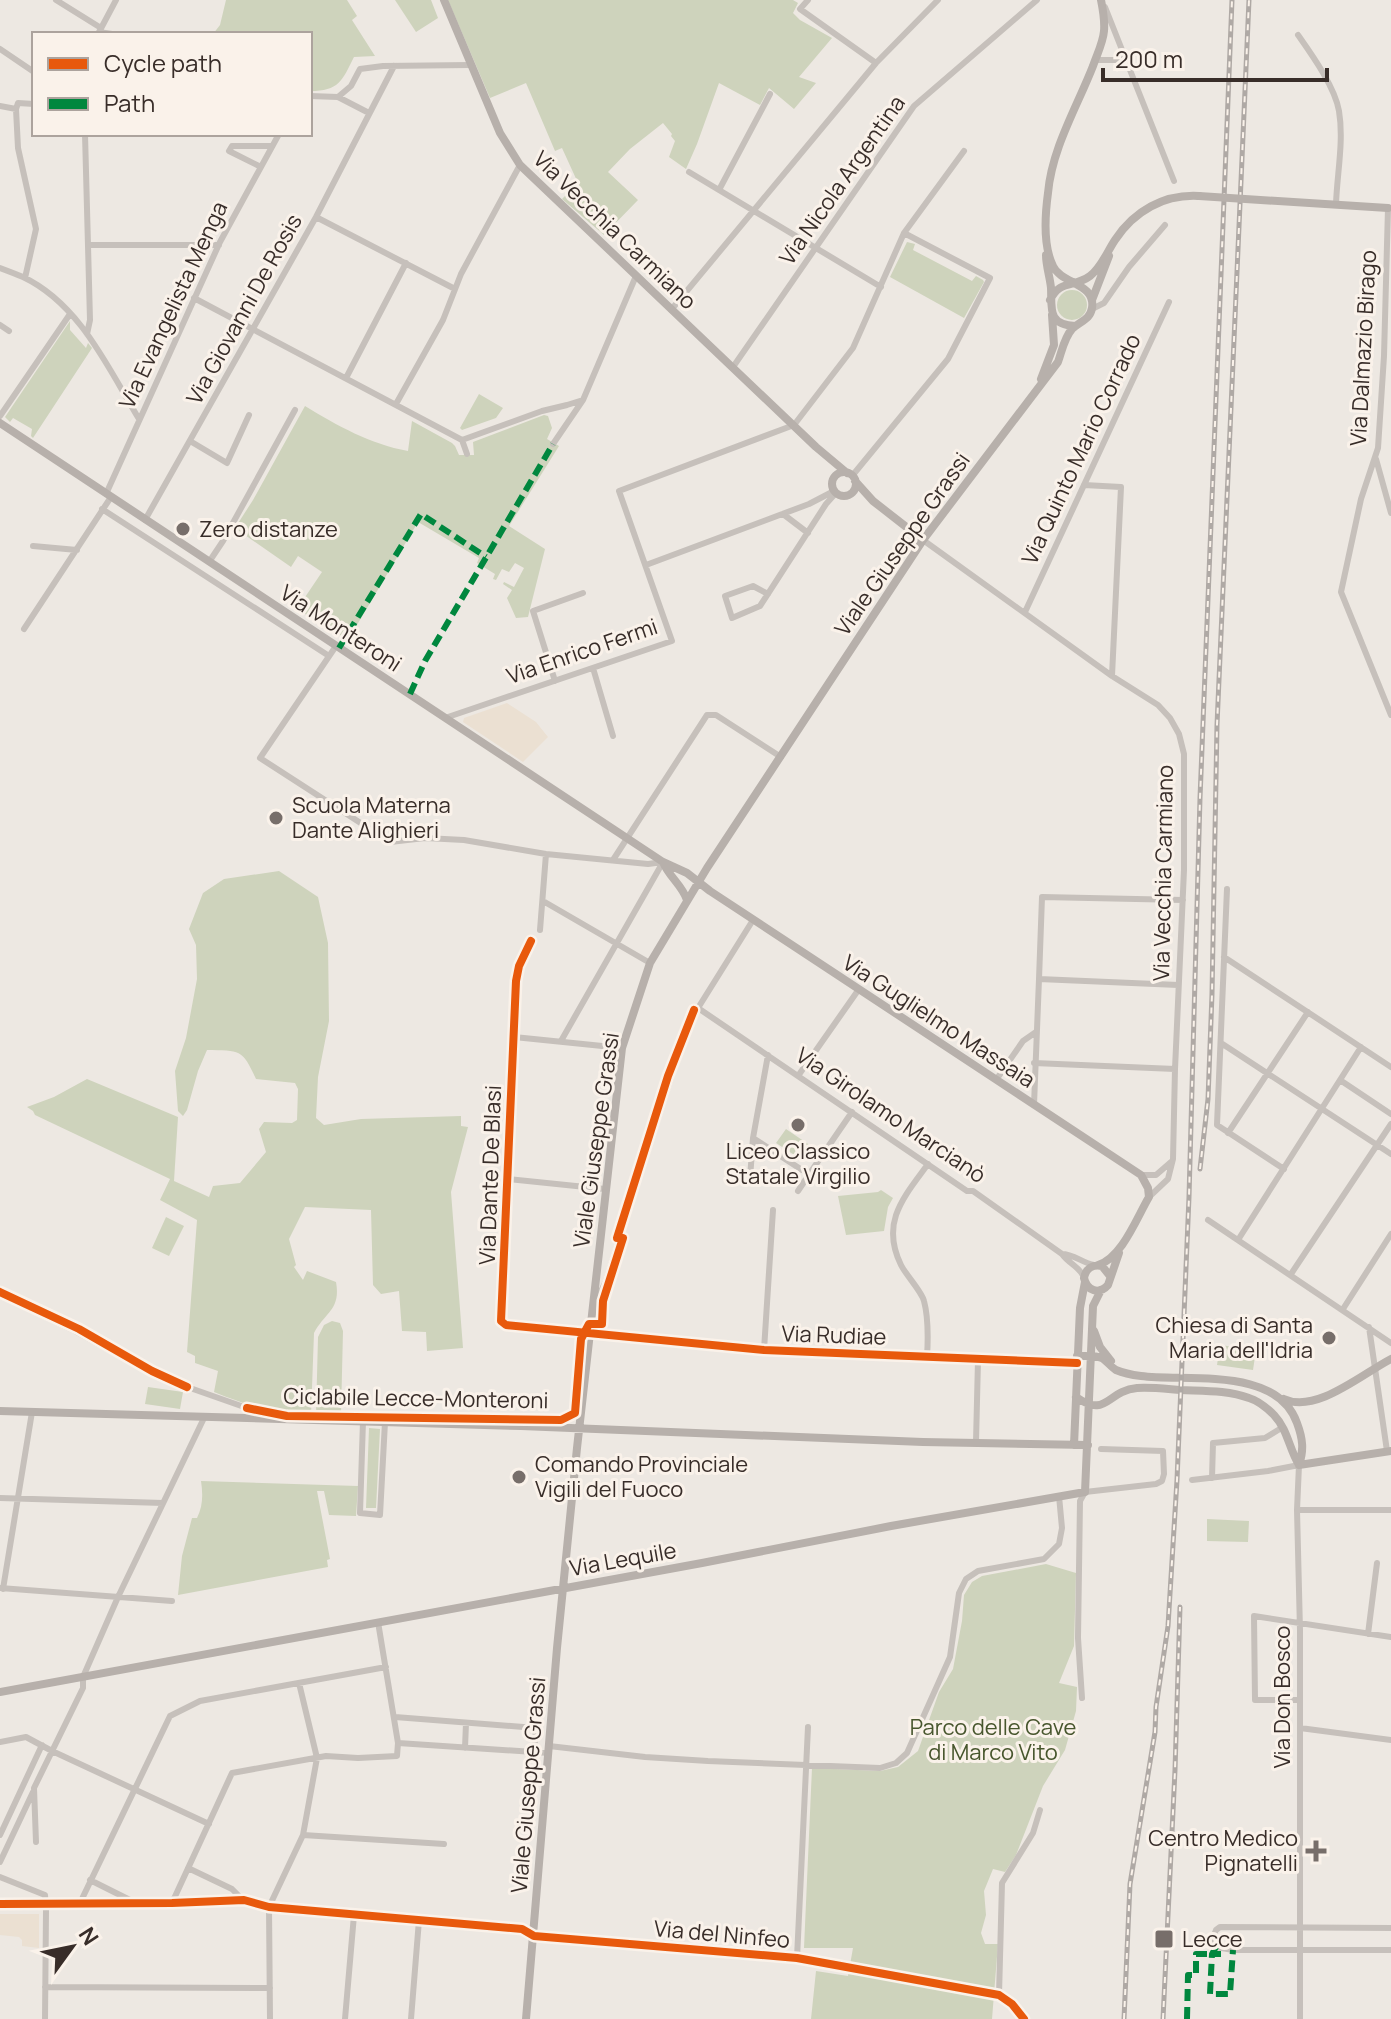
<svg xmlns="http://www.w3.org/2000/svg" width="1391" height="2019" viewBox="0 0 1391 2019" font-family="Manrope,sans-serif">
  <style>
    .green { fill: #ced3bc }
    .plaza { fill: #ebe0d2 }
    .lines { fill: none; stroke-linecap: round; stroke-linejoin: round }
    .street { stroke: #c6c0bb; stroke-width: 6 }
    .secondary { stroke: #b7b0ab; stroke-width: 8 }
    .rail-casing { stroke: #afa9a5; stroke-width: 5 }
    .rail { stroke: #faf2ea; stroke-width: 2; stroke-dasharray: 6; stroke-linecap: butt }
    .secondary-bridge { stroke: #b7b0ab; stroke-width: 8 }
    .quiet { stroke: #00873e; stroke-width: 6; stroke-dasharray: 12 6; stroke-linecap: butt }
    .cycleway-casing { stroke: #faf2ea; stroke-width: 13 }
    .cycleway { stroke: #e8590c; stroke-width: 8 }
    .poi-dot { fill: #776e6a; stroke: #faf2ea; stroke-width: 3 }
    .labels { text-anchor: middle; stroke-width: 6; stroke-linejoin: round; paint-order: stroke }
    .street-label { font-size: 22px; fill: #382d29; stroke: #faf2ea }
    .poi-label { font-size: 22px; fill: #382d29; stroke: #faf2ea; text-anchor: start }
    .park-label { font-size: 22px; fill: #47562d; stroke: #faf2ea }
  </style>
  <rect width="100%" height="100%" fill="#ede8e2"/>
  <path class="green" d="M226 0H347L357 16 352 20 375 56 354 57C342 81 339 91 310 91V34H213L220 25Z
    M395 0H431L438 18 416 32Z
    M448 0H793L798 3 793 13 800 20 832 38 799 77 816 83 794 109 769 88 760 105 719 83 697 144 686 169 669 157 675 141 671 136 672 134 663 123 630 149 608 172 638 200 604 235 562 199 578 183 562 148 555 151 526 83 490 98Z
    M907 242 915 244 913 250 972 281 976 276 983 280 984 282 964 318 890 277Z
    M1057 305a15 15 0 1 1 30 0a15 15 0 1 1-30 0Z
    M70 321V330L86 348 88 343 92 348 33 438 31 436 32 429 13 418 10 422 5 417Z
    M479 394 503 408 496 418 462 430 460 428Z
    M305 406C338 426 370 444 408 451L412 421 452 443 455 446 459 455H474L473 442 544 415 548 416 552 428 547 439 559 446 509 526 545 549 528 617 516 618 507 598 512 590 503 584 504 582 514 587 524 568 515 563 509 572 502 569 496 580 493 579 495 574 477 563 479 558 418 522 348 640 297 609 322 572 298 556 291 567 235 528 253 500Z
    M279 871 318 897 328 943 329 1021 318 1077 316 1118 324 1125 361 1119 461 1116V1126L468 1127 451 1192 463 1348 427 1351 426 1332 402 1331 399 1291 381 1294 373 1285 371 1210 305 1207 289 1239 296 1265 294 1267 303 1280 307 1271 336 1282C341 1310 325 1312 314 1333L311 1415C273 1414 249 1406 214 1392L218 1371 195 1363V1356L187 1352 197 1220 160 1200 170 1179 35 1115 33 1111 27 1107 54 1097 87 1079 178 1117 174 1181 209 1197 213 1186 240 1183 266 1152 259 1129 264 1122 292 1123 297 1120 298 1089 295 1083 256 1079C242 1048 240 1051 207 1050L198 1071 187 1110 183 1116 178 1111 175 1071 186 1038 197 979 196 945 189 929 203 893 224 879Z
    M786 1129 811 1146 802 1160 776 1143Z
    M881 1190 893 1198 888 1207 884 1231 846 1235 838 1196 878 1192Z
    M166 1217 184 1226 169 1256 152 1248Z
    M332 1321 340 1323 343 1331 341 1414 339 1416 316 1415 318 1337 324 1325Z
    M1220 1345 1256 1350 1253 1370 1217 1365Z
    M148 1387 183 1392 180 1409 145 1404Z
    M369 1428 380 1429 376 1508H366Z
    M201 1481 358 1486 356 1516 329 1515 324 1491H317L330 1559 327 1560 328 1567 178 1595 182 1556 192 1518H197C203 1506 203 1494 201 1481Z
    M1207 1519 1249 1521 1248 1542 1207 1541Z
    M1046 1564 1076 1573 1074 1646 1059 1683 1077 1687 1076 1711 1065 1750 1043 1786 1016 1855 1005 1872 993 1869 984 1891 986 1915 981 1933 985 1944H998L992 2019H811L816 1971 848 1976 853 1948H804L812 1768 880 1771 898 1767 918 1751 939 1692 953 1669 962 1621 964 1595 972 1582 982 1576Z"/>
  <path class="plaza" d="M507 703 536 722 548 737 523 762 463 722 464 718Z
    M0 1914H39V1948L22 1946V1940L19 1937 0 1935Z"/>
  <g class="lines">
    <path class="street" d="M56 0 101 28
      M808 0 800 9 876 63
      M1105 7 1174 181
      M99 32 112 34
      M98 34 116 0
      M1298 35C1312 55 1335 87 1339 111 1344 141 1337 174 1336 204
      M0 49 34 72
      M1095 60H1125
      M310 96 338 97 369 113
      M338 97 351 86 360 69 383 66 470 65
      M0 106 16 109 18 103 34 104
      M16 109 18 148 36 229 25 278
      M85 134 90 320 87 334
      M261 167 229 151 232 146H272
      M689 172 881 287
      M719 190 770 94
      M1388 208 1384 356 1378 448 1361 499 1341 592 1391 715
      M316 217 455 289
      M88 245H219
      M0 268C8 271 16 274 23 277 80 304 108 368 139 419
      M194 298 462 440 467 454
      M1092 309 1104 303 1129 267 1165 225
      M671 310 876 63 938 0
      M0 325 9 331
      M733 367 914 106 1037 0
      M346 378 406 263
      M396 404 443 320 461 274 520 165
      M0 416 70 314
      M462 440 542 411 567 405 583 400
      M190 441 227 463 249 415
      M553 444 583 400 636 276
      M1376 459 1391 513
      M852 476 948 359 990 278 904 233
      M1084 485 1121 487 1112 676
      M106 494 220 242 279 134
      M102 509 329 656
      M783 514 808 533
      M145 520 316 217 394 66
      M923 540 1112 676 1158 705 1170 718 1179 734 1184 754V870L1175 1069 1173 1159 1168 1179 1149 1197
      M33 546 77 550
      M209 562 223 541 295 410
      M646 565 809 504 834 491
      M768 594 753 586 725 596 732 618 760 606 826 504 835 494
      M1025 612 1169 302
      M24 629 111 497
      M336 646 260 758 390 842 425 838 464 840 546 854 648 864 663 862
      M593 668 613 736
      M555 681 533 611 583 593
      M445 718 672 641 619 491 794 425 853 348 904 233 964 151
      M613 860 707 715H716L781 757
      M1227 889 1217 1125 1284 1169
      M543 901 650 963
      M540 930 546 854
      M531 941 519 966 516 981 501 1321 506 1325 764 1350 1077 1363
      M1224 957 1391 1067
      M1039 979 1042 897 1183 900
      M698 1008 967 1191H973L1062 1254C1069 1264 1079 1266 1084 1277
      M514 1037 622 1048
      M561 1041 663 862
      M1221 1043 1391 1154
      M768 1055 753 1138 802 1170 810 1173 852 1112
      M1034 1063 1175 1069
      M798 1076 859 989
      M996 1080 1023 1041 1036 1032
      M1340 1080 1391 1114
      M1034 1105 1039 979 1178 985
      M1228 1133 1308 1012
      M1141 1175H1156L1171 1162
      M750 1178 753 1138
      M507 1179 605 1189
      M798 1191 810 1173
      M1208 1220 1391 1343
      M1238 1240 1361 1047
      M1062 1254C1073 1254 1083 1263 1094 1265
      M1291 1274 1391 1124
      M0 1295 73 1330 156 1376 247 1408 253 1418
      M595 1303 606 1281 672 1074 698 1008 753 920
      M1343 1309 1391 1234
      M1369 1327 1387 1451
      M764 1350 773 1210
      M927 1357C928 1341 928 1316 924 1301 922 1292 906 1275 901 1265 880 1222 904 1197 928 1164
      M363 1421 360 1513 380 1515 385 1422
      M976 1442 978 1360
      M1212 1478 1213 1443 1265 1438 1283 1427
      M1192 1480 1268 1471 1299 1465 1297 1510 1300 1630V2019
      M0 1498 163 1503
      M1297 1510H1391
      M0 1588 172 1601
      M3 1589 32 1412
      M1368 1634 1377 1563
      M1082 1698 1078 1638 1080 1501 1085 1492 1156 1484 1162 1481 1164 1474 1163 1451 1101 1449
      M1300 1700H1255L1254 1616 1391 1637
      M395 1717 536 1728 534 1753
      M1300 1728 1391 1740
      M0 1742 26 1737 52 1751 209 1824
      M398 1743 549 1753
      M549 1746 645 1757 708 1761 880 1768 896 1763 907 1753 950 1657 959 1593 966 1579 978 1571 1044 1559 1059 1544 1062 1528 1059 1496
      M465 1748 466 1723
      M0 1835 42 1745
      M303 1835 444 1844
      M36 1842 34 1788 83 1688V1677L118 1597 204 1418
      M0 1862 33 1792
      M188 1868 232 1889 243 1900
      M0 1877 45 1895 46 1911 45 2019
      M90 1880 134 1902
      M80 1903 170 1716 200 1701 386 1667
      M172 1903 232 1773 326 1756 358 1758 397 1756 398 1743 378 1622
      M0 1904 172 1903 244 1900 269 1907 522 1929 534 1936 797 1958 999 1995 1012 2004 1024 2019
      M1391 1928 1220 1927 1216 1930 1214 1935 1216 1947 1233 1950H1391
      M797 1958 808 1727
      M45 1987 270 1988
      M999 1995 1002 1883 1033 1833 1040 1810
      M270 2019 269 1907 303 1835 317 1758 299 1683
      M345 2019 354 1915
      M411 2019 419 1920"/>
    <path class="secondary" d="M444 0 500 133 520 165 816 447 847 473
      M1046 255C1046 266 1050 277 1051 288 1052 308 1047 325 1075 326
      M1050 300C1060 279 1074 288 1090 276 1101 268 1107 252 1115 240 1134 211 1164 194 1199 196
      M1092 300 1109 256
      M1041 379 1054 345 1052 315
      M0 423 663 862 687 873 710 891 1141 1175 1148 1188 1149 1197C1137 1217 1122 1258 1098 1265
      M832 484a12 12 0 1 1 24 0a12 12 0 1 1-24 0Z
      M855 481 873 501 923 540
      M663 862C669 877 682 885 687 900
      M1110 1276 1102 1266C1093 1264 1086 1268 1084 1278 1087 1291 1099 1295 1108 1285L1119 1253
      M1094 1331 1100 1347 1111 1361
      M1077 1356C1085 1356 1095 1355 1102 1358 1107 1361 1111 1367 1116 1370 1123 1373 1133 1375 1141 1376 1188 1382 1277 1366 1297 1423 1303 1439 1304 1450 1299 1465
      M1076 1397C1107 1419 1106 1391 1137 1388 1151 1387 1167 1389 1181 1390 1203 1391 1228 1390 1249 1398 1259 1401 1267 1408 1274 1415 1288 1430 1289 1449 1299 1465
      M1284 1399C1316 1414 1362 1374 1391 1359
      M0 1411 521 1426 923 1442 1088 1445
      M1074 1445 1080 1308 1085 1282
      M1299 1465 1391 1451
      M0 1692 702 1563 891 1526 1085 1492 1093 1306 1101 1290
      M526 2019 557 1648 577 1448 622 1048 650 963 707 868 923 540 1058 362C1062 351 1064 338 1072 329 1080 321 1090 320 1092 308 1096 283 1061 284 1053 266 1043 246 1045 215 1048 193 1052 148 1077 107 1093 66 1097 54 1103 43 1104 31 1105 20 1103 10 1101 0"/>
    <defs>
      <path id="rail" d="M1200 1169 1208 1099 1212 994 1217 725 1249 0
        M1124 2019 1130 1884 1155 1732 1156 1707 1168 1626 1177 1480 1189 1197 1200 798 1232 0
        M1163 2019 1175 1770 1180 1607"/>
    </defs>
    <use href="#rail" class="rail-casing"/>
    <use href="#rail" class="rail"/>
    <path class="secondary-bridge" d="M1199 196 1388 208"/>
    <path class="quiet" d="M339 648 421 514 486 557
      M410 694 425 661 553 444
      M1216 1947 1212 1954 1210 1994H1230L1233 1950
      M1187 2019 1188 1975H1196V1954H1221"/>
    <defs>
      <path id="cycleway" d="M531 941 519 966 516 981 501 1321 506 1325 764 1350 1077 1363
        M0 1292 79 1329 152 1371 187 1387
        M247 1408 287 1416 561 1420 575 1413 581 1339 589 1324H602L603 1301 623 1238H617L668 1076 694 1010
        M0 1904 172 1903 244 1900 269 1907 522 1929 534 1936 797 1958 999 1995 1012 2004 1024 2019"/>
    </defs>
    <use href="#cycleway" class="cycleway-casing"/>
    <use href="#cycleway" class="cycleway"/>
  </g>
  <g class="poi-dot">
    <circle cx="183" cy="529" r="8"/>
    <circle cx="276" cy="818" r="8"/>
    <circle cx="798" cy="1125" r="8"/>
    <circle cx="1329" cy="1338" r="8"/>
    <circle cx="519" cy="1477" r="8"/>
    <path d="M1312 1839h8v8h8v8h-8v8h-8v-8h-8v-8h8z"/>
    <rect x="1154" y="1929" width="20" height="20" rx="4"/>
  </g>
  <g class="labels">
    <g class="street-label">
      <text transform="translate(842 180) rotate(-55)" y="8">Via Nicola Argentina</text>
      <text transform="translate(615 230) rotate(44)" y="8">Via Vecchia Carmiano</text>
      <text transform="translate(173 305) rotate(-65)" y="8">Via Evangelista Menga</text>
      <text transform="translate(244 309) rotate(-61)" y="8">Via Giovanni De Rosis</text>
      <text transform="translate(1363 348) rotate(-87)" y="8">Via Dalmazio Birago</text>
      <text transform="translate(1081 449) rotate(-65)" y="8">Via Quinto Mario Corrado</text>
      <text transform="translate(902 544) rotate(-55)" y="8">Viale Giuseppe Grassi</text>
      <text transform="translate(341 628) rotate(33)" y="8">Via Monteroni</text>
      <text transform="translate(582 651) rotate(-19)" y="8">Via Enrico Fermi</text>
      <text transform="translate(1163 873) rotate(-89)" y="8">Via Vecchia Carmiano</text>
      <text transform="translate(939 1021) rotate(33)" y="8">Via Guglielmo Massaia</text>
      <text transform="translate(891 1115) rotate(34)" y="8">Via Girolamo Marcianò</text>
      <text transform="translate(596 1140) rotate(-82)" y="8">Viale Giuseppe Grassi</text>
      <text transform="translate(490 1175) rotate(-88)" y="8">Via Dante De Blasi</text>
      <text transform="translate(834 1335) rotate(2)" y="8">Via Rudiae</text>
      <text transform="translate(416 1398) rotate(1)" y="8">Ciclabile Lecce-Monteroni</text>
      <text transform="translate(623 1559) rotate(-10)" y="8">Via Lequile</text>
      <text transform="translate(1282 1697) rotate(-90)" y="8">Via Don Bosco</text>
      <text transform="translate(528 1785) rotate(-85)" y="8">Viale Giuseppe Grassi</text>
      <text transform="translate(722 1934) rotate(5)" y="8">Via del Ninfeo</text>
    </g>
    <g class="poi-label">
      <text x="199" y="537">Zero distanze</text>
      <text x="292" y="813">Scuola Materna<tspan x="292" dy="25">Dante Alighieri</tspan></text>
      <text x="798" y="1159" text-anchor="middle">Liceo Classico<tspan x="798" dy="25">Statale Virgilio</tspan></text>
      <text x="1313" y="1333" text-anchor="end">Chiesa di Santa<tspan x="1313" dy="25">Maria dell'Idria</tspan></text>
      <text x="535" y="1472">Comando Provinciale<tspan x="535" dy="25">Vigili del Fuoco</tspan></text>
      <text x="1298" y="1846" text-anchor="end">Centro Medico<tspan x="1298" dy="25">Pignatelli</tspan></text>
      <text x="1182" y="1947">Lecce</text>
    </g>
    <g class="park-label">
      <text x="993" y="1735">Parco delle Cave<tspan x="993" dy="25">di Marco Vito</tspan></text>
    </g>
  </g>
  <rect x="32" y="32" width="280" height="104" fill="#faf2ea" stroke="#aca39d" stroke-width="2"/>
  <rect x="48" y="58" width="40" height="12" fill="#e8590c" stroke="#aca39d" stroke-width="2"/>
  <text x="104" y="72" font-size="24" fill="#382d29">Cycle path</text>
  <rect x="48" y="98" width="40" height="12" fill="#00873e" stroke="#aca39d" stroke-width="2"/>
  <text x="104" y="112" font-size="24" fill="#382d29">Path</text>
  <g transform="translate(72 1947) rotate(57)" stroke="#faf2ea" stroke-width="6" paint-order="stroke">
  <path d="M0-6L14 30L0 20L-14 30Z" fill="#382d29"/>
  <text y="-12" font-size="22" font-weight="bold" text-anchor="middle" fill="#382d29">N</text>
  </g>
  <path d="M1103 68v12h224v-12" fill="none" stroke="#382d29" stroke-width="4"/>
  <text x="1115" y="68" font-size="24" fill="#382d29" stroke="#faf2ea" stroke-width="6" paint-order="stroke">200 m</text>
</svg>
